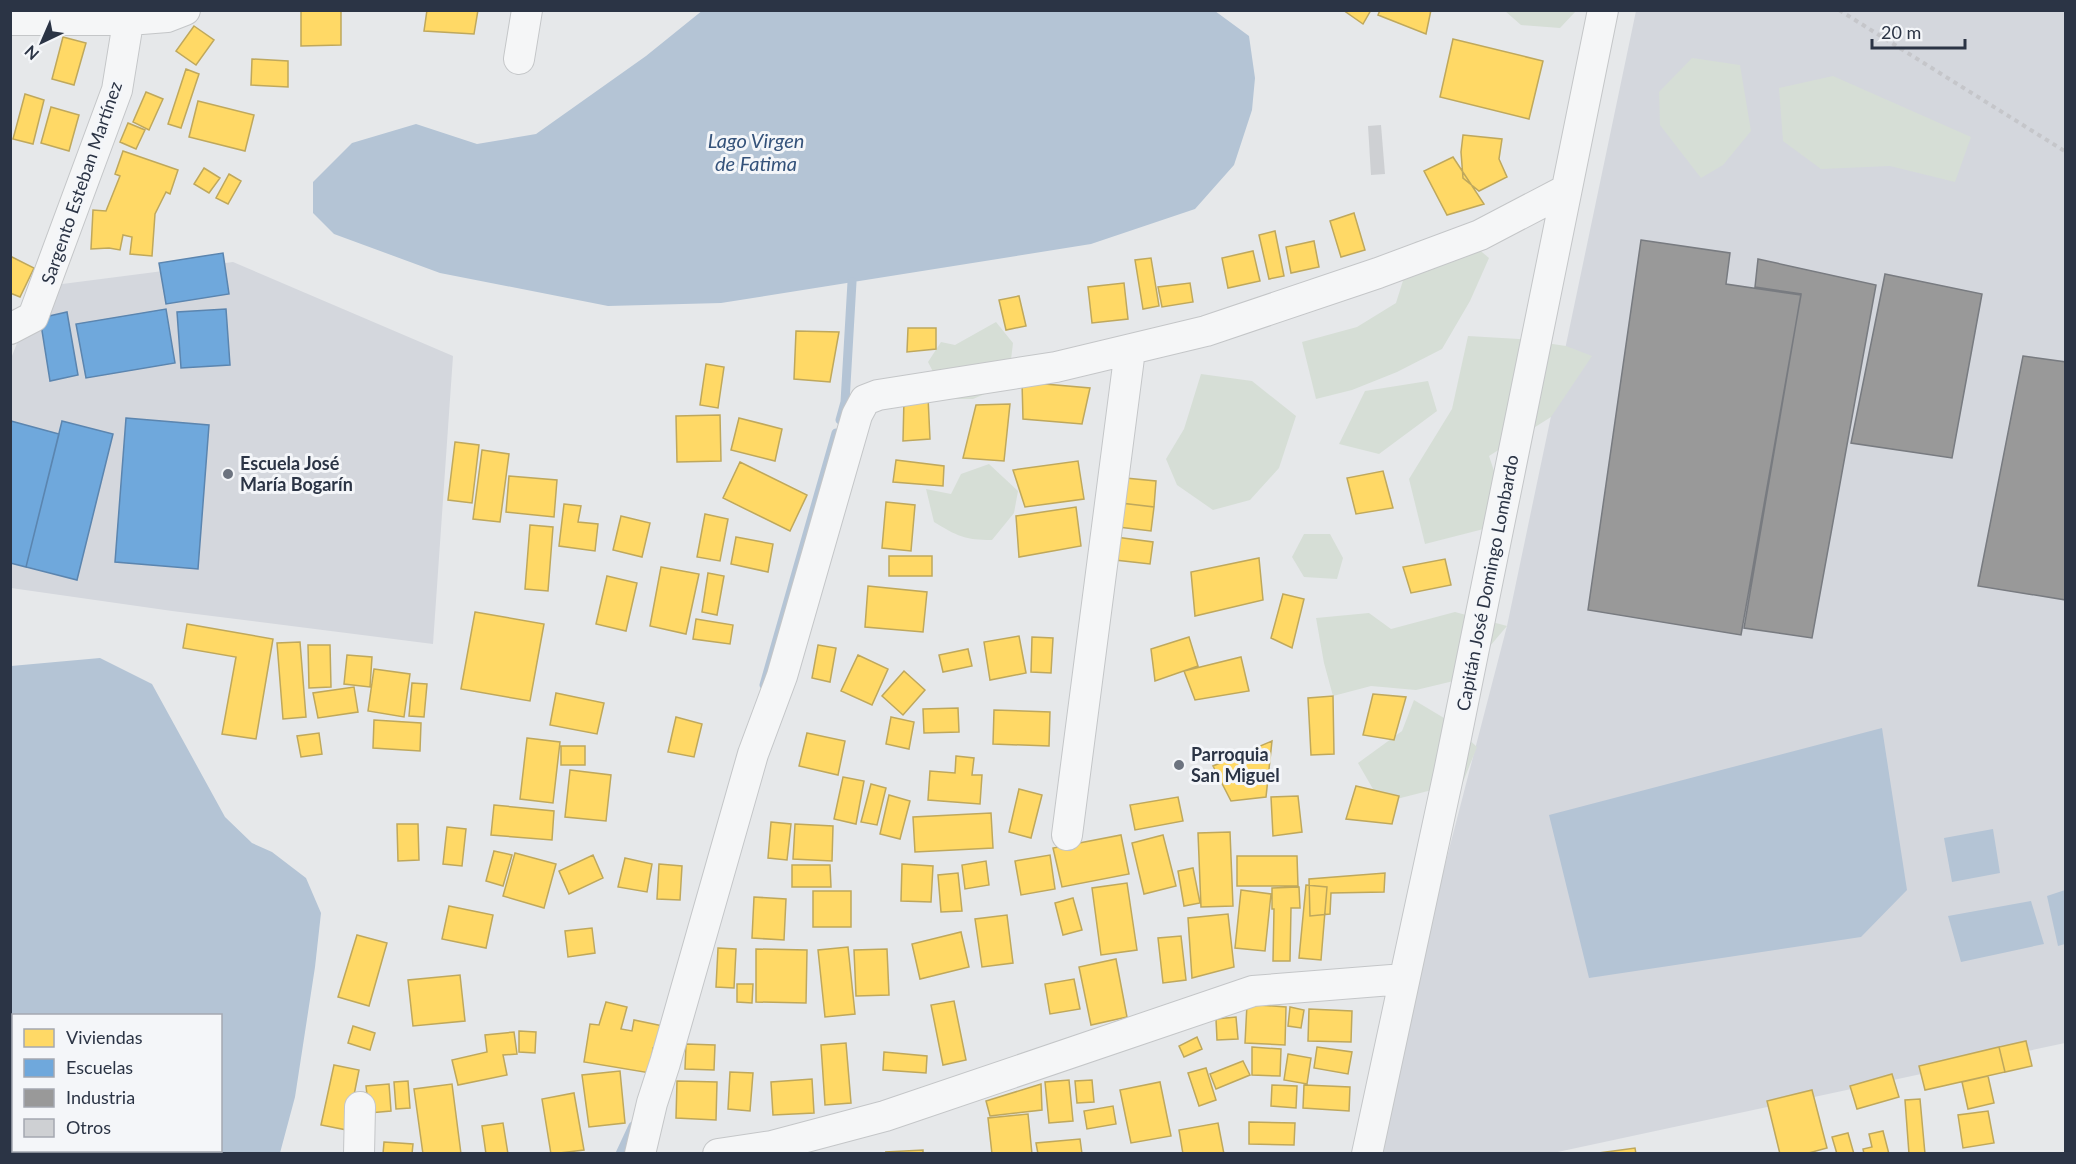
<svg xmlns="http://www.w3.org/2000/svg" width="2076" height="1164" viewBox="0 0 2076 1164" font-family="Lato,sans-serif">
  <style>
    .built { fill: #d4d7dd }
    .green { fill: #d6ded6 }
    .water { fill: #b4c4d5; fill-rule: evenodd }
    .homes { fill: #ffd966; stroke: #bfa85c; stroke-width: 1.5 }
    .schools { fill: #6fa8dc; stroke: #5b85af; stroke-width: 1.5 }
    .industry { fill: #999; stroke: #787b80; stroke-width: 1.5 }
    .lines { fill: none; stroke-linecap: round; stroke-linejoin: round }
    .stream { stroke: #b4c4d5; stroke-width: 9 }
    .building { fill: #ced0d3 }
    .minor-casing { stroke: #c4c6c8; stroke-width: 32 }
    .path { stroke: #c5c6ca; stroke-width: 4; stroke-dasharray: 4.5 4.5; stroke-linecap: butt }
    .minor { stroke: #f5f6f7; stroke-width: 30 }
    .poi-dot { fill: #6c737f; stroke: #f4f6f9; stroke-width: 2 }
    .labels { text-anchor: middle; stroke-width: 6; stroke-linejoin: round; paint-order: stroke }
    .street-label { font-size: 18px; fill: #2b3445; stroke: #f4f6f9 }
    .poi-label { font-size: 18px; font-weight: bold; fill: #2b3445; stroke: #f4f6f9; text-anchor: start }
    .water-label { font-size: 20px; font-style: italic; fill: #34527a; stroke: #f4f6f9 }
  </style>
  <rect width="100%" height="100%" fill="#e6e8ea"/>
  <path class="built" d="M1636 11H2065V1043L1553 1153 1370 1154 1507 626Z
    M233 262 453 356 433 644 172 611 11 588 10 361 39 287Z"/>
  <path class="green" d="M1505 11H1576L1560 28 1521 25Z
    M1692 58 1740 65 1751 131 1723 165 1701 178 1660 125 1659 92Z
    M1833 76 1971 137 1955 182 1890 166 1821 169 1783 141 1779 88Z
    M1457 231 1489 258 1470 301 1442 349 1397 372 1352 390 1316 399 1302 342 1357 327 1396 303 1415 242Z
    M996 322 1013 343 1008 384 973 399H947L928 362 941 342 955 345Z
    M1468 336 1519 339 1566 346 1592 356 1551 417 1489 456 1511 522 1425 544 1409 479 1452 409Z
    M1201 374 1252 381 1296 416 1279 468 1250 500 1213 510 1177 485 1166 459 1184 429Z
    M1428 381 1437 411 1379 454 1339 444 1365 391Z
    M989 464 1018 491 1014 513 992 540C965 540 957 536 934 522L926 489 951 494 961 474Z
    M1304 534H1330L1343 558 1337 579 1304 577 1292 557Z
    M1455 612 1507 626 1462 679 1416 690 1371 686 1333 696 1324 663 1316 618 1369 613 1391 629Z
    M1414 700 1449 721 1477 747 1461 787 1428 791 1381 803 1358 763 1402 731Z"/>
  <path class="water" d="M703 10 1215 11 1249 36 1255 78 1252 110 1234 165 1195 209 1091 244 721 303 608 306 440 273 334 234 313 213V182L352 143 416 124 477 144 536 134 646 56Z
    M100 658 152 684 225 817 252 843 272 852 306 878 321 913 315 967 295 1097 280 1153H11V666ZM14 1016H220V1150H14Z
    M1882 728 1907 890 1861 937 1589 978 1549 815Z
    M1993 829 2000 873 1952 882 1944 838Z
    M2065 890V944L2058 946 2047 896Z
    M2031 901 2044 944 1961 962 1948 916Z"/>
  <path class="homes" d="M301 10H341V45L301 46Z
    M427 10H478L474 34 424 31Z
    M1343 10H1371L1363 24Z
    M1380 10H1431L1426 34 1378 15Z
    M194 26 214 40 196 65 176 51Z
    M63 37 86 43 74 85 52 79Z
    M1453 39 1543 61 1529 119 1440 97Z
    M252 59 288 61V87L251 85Z
    M186 69 199 74 181 128 168 124Z
    M146 92 163 99 149 130 133 122Z
    M25 94 44 100 33 144 13 139Z
    M198 101 254 115 245 151 189 137Z
    M51 107 79 115 69 151 41 143Z
    M128 123 145 130 136 149 120 142Z
    M1463 135 1502 139 1499 159 1507 177 1479 191 1463 178 1461 152Z
    M123 151 178 170 170 194 166 192 155 214 152 256 130 254 132 237 123 235 120 250 109 248 91 249 93 210 106 211 120 176 115 174Z
    M1453 157 1484 204 1447 215 1424 171Z
    M204 168 220 178 209 193 194 184Z
    M229 174 241 181 228 204 216 198Z
    M1354 213 1365 250 1341 257 1330 221Z
    M1275 231 1284 276 1269 279 1259 235Z
    M1314 241 1319 267 1291 273 1286 247Z
    M1253 251 1260 281 1228 288 1222 258Z
    M10 256 34 268 20 297 10 293Z
    M1151 258 1159 306 1143 309 1135 260Z
    M1124 283 1128 319 1092 323 1088 287Z
    M1190 283 1193 302 1162 307 1158 287Z
    M1019 296 1026 326 1006 330 999 300Z
    M908 328H936V349L907 352Z
    M796 331 839 332 830 382 794 379Z
    M706 364 724 367 718 408 700 405Z
    M1022 382 1090 388 1082 424 1023 419Z
    M928 397 930 439 903 441 904 398Z
    M1010 404 1004 461 963 458 976 405Z
    M720 415 721 461 677 462 676 416Z
    M739 418 782 429 775 461 731 450Z
    M455 442 479 445 472 503 448 500Z
    M482 450 509 454 500 522 473 519Z
    M896 460 944 466 943 486 893 482Z
    M1078 461 1084 499 1025 507 1013 470Z
    M740 462 807 495 790 531 723 498Z
    M1383 471 1393 508 1356 514 1347 478Z
    M509 476 557 480 554 517 506 512Z
    M1115 477 1156 481 1154 507 1112 502Z
    M886 502 915 505 911 551 882 548Z
    M1112 502 1154 507 1151 531 1110 526Z
    M564 504 581 506 578 522 598 524 595 551 559 546Z
    M1076 507 1081 546 1019 557 1016 516Z
    M705 514 728 519 720 561 697 557Z
    M621 516 650 523 642 557 613 550Z
    M530 525 553 527 548 591 525 589Z
    M1108 536 1153 542 1150 564 1106 559Z
    M736 537 773 544 768 572 731 564Z
    M889 556H932V576H889Z
    M1259 558 1263 600 1195 616 1191 572Z
    M1445 559 1451 585 1411 593 1403 567Z
    M661 567 699 574 686 634 650 626Z
    M708 573 724 576 717 615 702 612Z
    M607 576 637 583 626 631 596 624Z
    M868 586 927 592 923 632 865 627Z
    M1283 594 1304 599 1292 648 1271 638Z
    M475 612 544 624 530 701 461 689Z
    M696 619 733 625 730 644 693 639Z
    M187 624 273 639 256 739 222 734 236 657 183 648Z
    M1019 636 1026 673 990 680 984 642Z
    M1032 637 1053 638 1051 673 1031 672Z
    M1189 637 1198 666 1155 681 1151 649Z
    M300 642 306 717 283 719 277 643Z
    M308 645H330L331 687 309 688Z
    M818 645 836 648 830 682 812 678Z
    M968 649 972 666 943 672 939 655Z
    M347 655 372 657 370 687 344 684Z
    M858 655 888 669 872 705 841 691Z
    M1241 657 1249 691 1195 700 1184 671Z
    M374 669 410 674 404 717 368 711Z
    M904 671 925 690 903 715 882 696Z
    M412 683 427 684 424 717 409 716Z
    M354 687 358 712 318 718 313 693Z
    M556 693 604 703 597 734 550 725Z
    M1373 694 1406 697 1394 740 1363 735Z
    M1333 696 1334 754 1311 755 1308 698Z
    M958 708 959 732 924 733 923 709Z
    M994 710 1050 712 1049 746 993 744Z
    M676 717 702 724 694 757 668 752Z
    M891 717 914 722 909 749 886 744Z
    M374 720 421 723 420 751 373 748Z
    M319 733 322 754 301 757 297 736Z
    M807 733 845 741 838 775 799 766Z
    M527 738 560 742 553 803 520 799Z
    M1272 741 1266 797 1231 801 1213 766Z
    M561 746H585V765H561Z
    M956 756 974 758 972 775H982L980 804 928 800 930 771 955 773Z
    M570 770 611 775 606 821 565 817Z
    M843 777 864 781 856 824 834 819Z
    M871 784 886 788 877 825 861 822Z
    M1356 786 1399 796 1392 824 1346 819Z
    M1019 789 1042 795 1031 838 1009 832Z
    M889 795 910 801 900 839 880 834Z
    M1298 796 1302 832 1273 836 1271 797Z
    M1178 797 1183 821 1135 830 1130 805Z
    M494 805 554 811 552 840 491 835Z
    M991 813 993 848 915 852 913 817Z
    M771 822 791 824 787 860 768 858Z
    M397 824H418L419 860 398 861Z
    M795 824 833 826 832 861 793 859Z
    M447 827 466 829 462 866 443 864Z
    M1230 832 1233 906 1201 907 1198 833Z
    M1121 835 1129 874 1062 887 1053 848Z
    M1163 835 1176 886 1144 894 1132 843Z
    M494 851 512 855 503 886 486 881Z
    M515 853 556 864 544 908 503 896Z
    M593 855 603 878 569 894 559 871Z
    M1050 855 1055 889 1021 895 1015 861Z
    M1237 856H1297L1298 886H1237Z
    M625 858 652 864 647 892 618 887Z
    M986 861 989 885 965 889 962 865Z
    M659 864 682 866 680 900 657 899Z
    M902 864 933 866 931 902 901 901Z
    M792 865H830L831 887H792Z
    M1193 868 1200 903 1184 906 1178 871Z
    M958 873 962 911 941 912 938 875Z
    M1385 873 1384 892 1331 893 1330 914 1310 916 1309 879Z
    M1127 883 1137 950 1101 955 1092 888Z
    M1306 885 1327 887 1321 960 1299 958Z
    M1299 887 1300 908H1291L1290 961H1273L1274 909H1272V888Z
    M1241 890 1271 894 1265 951 1235 948Z
    M813 891H851V927H813Z
    M754 897 786 899 784 940 752 938Z
    M1073 898 1082 930 1063 935 1055 903Z
    M449 906 493 915 486 948 442 939Z
    M1228 914 1234 967 1192 978 1188 918Z
    M1007 915 1013 963 982 967 975 919Z
    M592 928 595 953 568 957 565 931Z
    M961 932 969 967 920 979 912 944Z
    M357 935 387 943 369 1006 338 997Z
    M1181 936 1186 980 1163 983 1158 938Z
    M848 947 855 1014 825 1017 818 950Z
    M718 948 736 949 734 988 716 987Z
    M756 949 807 950 806 1003 756 1002Z
    M887 949 889 995 856 996 854 950Z
    M1116 959 1127 1017 1091 1025 1079 967Z
    M460 975 465 1021 413 1026 408 980Z
    M1074 979 1080 1009 1050 1014 1045 984Z
    M737 984H753L752 1003 737 1002Z
    M954 1001 966 1060 943 1065 931 1005Z
    M606 1002 627 1007 621 1029 632 1031 634 1020 668 1027 663 1050 653 1048 650 1073 584 1062 590 1024 599 1025Z
    M1247 1004 1286 1007 1285 1045 1245 1043Z
    M1290 1007 1304 1010 1301 1028 1288 1026Z
    M1309 1009 1352 1011 1351 1042 1308 1041Z
    M1236 1017 1238 1039 1217 1040 1216 1019Z
    M353 1026 375 1033 370 1050 348 1043Z
    M519 1031 536 1032 535 1053 519 1052Z
    M514 1032 517 1054 503 1055 507 1075 458 1085 452 1060 487 1052 485 1035Z
    M1197 1037 1202 1049 1184 1057 1179 1046Z
    M2026 1041 2032 1066 2005 1072 1999 1047Z
    M846 1043 851 1103 825 1105 821 1045Z
    M686 1044 715 1045 714 1070 685 1069Z
    M1252 1047 1281 1049 1280 1076 1252 1075Z
    M1317 1047 1352 1052 1348 1074 1314 1068Z
    M1999 1047 2005 1072 1925 1090 1919 1066Z
    M884 1052 927 1056 926 1073 883 1070Z
    M1288 1054 1311 1058 1307 1084 1284 1080Z
    M1243 1061 1250 1075 1216 1089 1210 1074Z
    M334 1065 359 1070 347 1130 321 1125Z
    M1206 1068 1216 1100 1199 1106 1188 1073Z
    M620 1071 625 1123 589 1127 582 1075Z
    M730 1072 753 1073 750 1111 728 1109Z
    M1892 1074 1899 1097 1857 1109 1850 1086Z
    M1988 1076 1994 1103 1968 1109 1962 1082Z
    M812 1079 814 1113 773 1115 771 1082Z
    M1069 1080 1073 1121 1049 1123 1045 1082Z
    M1092 1080 1094 1102 1077 1103 1075 1081Z
    M408 1081 410 1108 396 1109 394 1082Z
    M677 1081 717 1082 716 1120 676 1118Z
    M1160 1082 1171 1136 1131 1143 1120 1090Z
    M389 1084 391 1111 369 1113 366 1086Z
    M452 1084 461 1154H423L414 1089Z
    M1041 1084 1042 1110 990 1116 986 1101Z
    M1272 1085 1297 1086 1296 1108 1271 1106Z
    M1304 1085 1350 1087 1349 1111 1303 1108Z
    M1812 1090 1827 1148 1805 1154H1780L1767 1101Z
    M574 1093 584 1150 551 1154 542 1099Z
    M1920 1099 1925 1154H1909L1905 1100Z
    M1113 1106 1116 1124 1087 1129 1084 1111Z
    M1988 1111 1994 1143 1963 1148 1958 1115Z
    M1028 1114 1032 1154H992L988 1118Z
    M1249 1122 1295 1123 1294 1145 1249 1144Z
    M503 1123 508 1154H486L482 1126Z
    M1218 1123 1224 1154H1183L1179 1130Z
    M1883 1131 1889 1154H1864L1863 1149 1872 1147 1869 1134Z
    M1848 1133 1854 1154H1837L1832 1137Z
    M1080 1139 1082 1154H1038L1036 1143Z
    M384 1142 413 1144 412 1154H383Z
    M1635 1148 1636 1154H1599V1153Z
    M923 1150V1154H887L886 1152Z"/>
  <path class="schools" d="M223 253 229 294 166 304 159 263Z
    M166 309 175 363 86 378 76 324Z
    M226 309 230 365 181 368 177 312Z
    M67 312 78 375 50 381 40 318Z
    M126 418 209 425 198 569 115 562Z
    M11 421 59 434 26 567 10 563Z
    M62 421 113 434 77 580 26 567Z"/>
  <path class="industry" d="M1641 240 1730 253 1726 284 1801 295 1741 635 1588 610Z
    M1758 259 1876 285 1812 638 1744 628 1801 294 1755 287Z
    M1885 274 1982 294 1952 458 1851 443Z
    M2023 356 2066 362V600L1978 586Z"/>
  <g class="lines">
    <path class="stream" d="M840 420 845 402 852 282
      M764 685 836 433
      M620 1154 633 1126"/>
  </g>
  <path class="building" d="M1381 125 1385 174 1371 175 1368 126Z"/>
  <g class="lines">
    <defs>
      <path id="minor" d="M10 20H129L167 17 185 10
        M519 59 527 10
        M10 329 33 317 117 90 130 10
        M1067 835 1130 350
        M359 1154 360 1107
        M640 1154 652 1103 665 1063 753 754 782 676 857 415 865 400 878 395 1056 367 1206 331 1378 273 1480 235 1566 190
        M718 1154 772 1146 885 1116 1253 991 1404 979
        M1367 1154 1449 772 1603 10"/>
    </defs>
    <use href="#minor" class="minor-casing"/>
    <path class="path" d="M1839 10 2066 152"/>
    <use href="#minor" class="minor"/>
  </g>
  <g class="poi-dot">
    <circle cx="228" cy="474" r="6"/>
    <circle cx="1179" cy="765" r="6"/>
  </g>
  <g class="labels">
    <g class="street-label">
      <text transform="translate(82 183) rotate(-71)" y="6">Sargento Esteban Martínez</text>
      <text transform="translate(1488 583) rotate(-79)" y="6">Capitán José Domingo Lombardo</text>
    </g>
    <g class="poi-label">
      <text x="240" y="470">Escuela José<tspan x="240" dy="21">María Bogarín</tspan></text>
      <text x="1191" y="761">Parroquia<tspan x="1191" dy="21">San Miguel</tspan></text>
    </g>
    <g class="water-label">
      <text x="756" y="148">Lago Virgen<tspan x="756" dy="23">de Fatima</tspan></text>
    </g>
  </g>
  <rect width="2076" height="1164" fill="none" stroke="#2b3445" stroke-width="24"/>
  <rect x="12" y="1014" width="210" height="138" fill="#f4f6f9" stroke="#a4a8b1" stroke-width="1.5"/>
  <rect x="24" y="1029" width="30" height="18" fill="#ffd966" stroke="#a4a8b1" stroke-width="1.5"/>
  <text x="66" y="1044" font-size="18" fill="#2b3445">Viviendas</text>
  <rect x="24" y="1059" width="30" height="18" fill="#6fa8dc" stroke="#a4a8b1" stroke-width="1.5"/>
  <text x="66" y="1074" font-size="18" fill="#2b3445">Escuelas</text>
  <rect x="24" y="1089" width="30" height="18" fill="#999999" stroke="#a4a8b1" stroke-width="1.5"/>
  <text x="66" y="1104" font-size="18" fill="#2b3445">Industria</text>
  <rect x="24" y="1119" width="30" height="18" fill="#ced0d3" stroke="#a4a8b1" stroke-width="1.5"/>
  <text x="66" y="1134" font-size="18" fill="#2b3445">Otros</text>
  <g transform="translate(42 42) rotate(224)" stroke="#f4f6f9" stroke-width="4.5" paint-order="stroke">
  <path d="M0-4.5L10 22L0 15L-10 22Z" fill="#2b3445"/>
  <text y="-9" font-size="16" font-weight="bold" text-anchor="middle" fill="#2b3445">N</text>
  </g>
  <path d="M1872 39v9h93v-9" fill="none" stroke="#2b3445" stroke-width="3"/>
  <text x="1881" y="39" font-size="18" fill="#2b3445" stroke="#f4f6f9" stroke-width="4.5" paint-order="stroke">20 m</text>
</svg>
